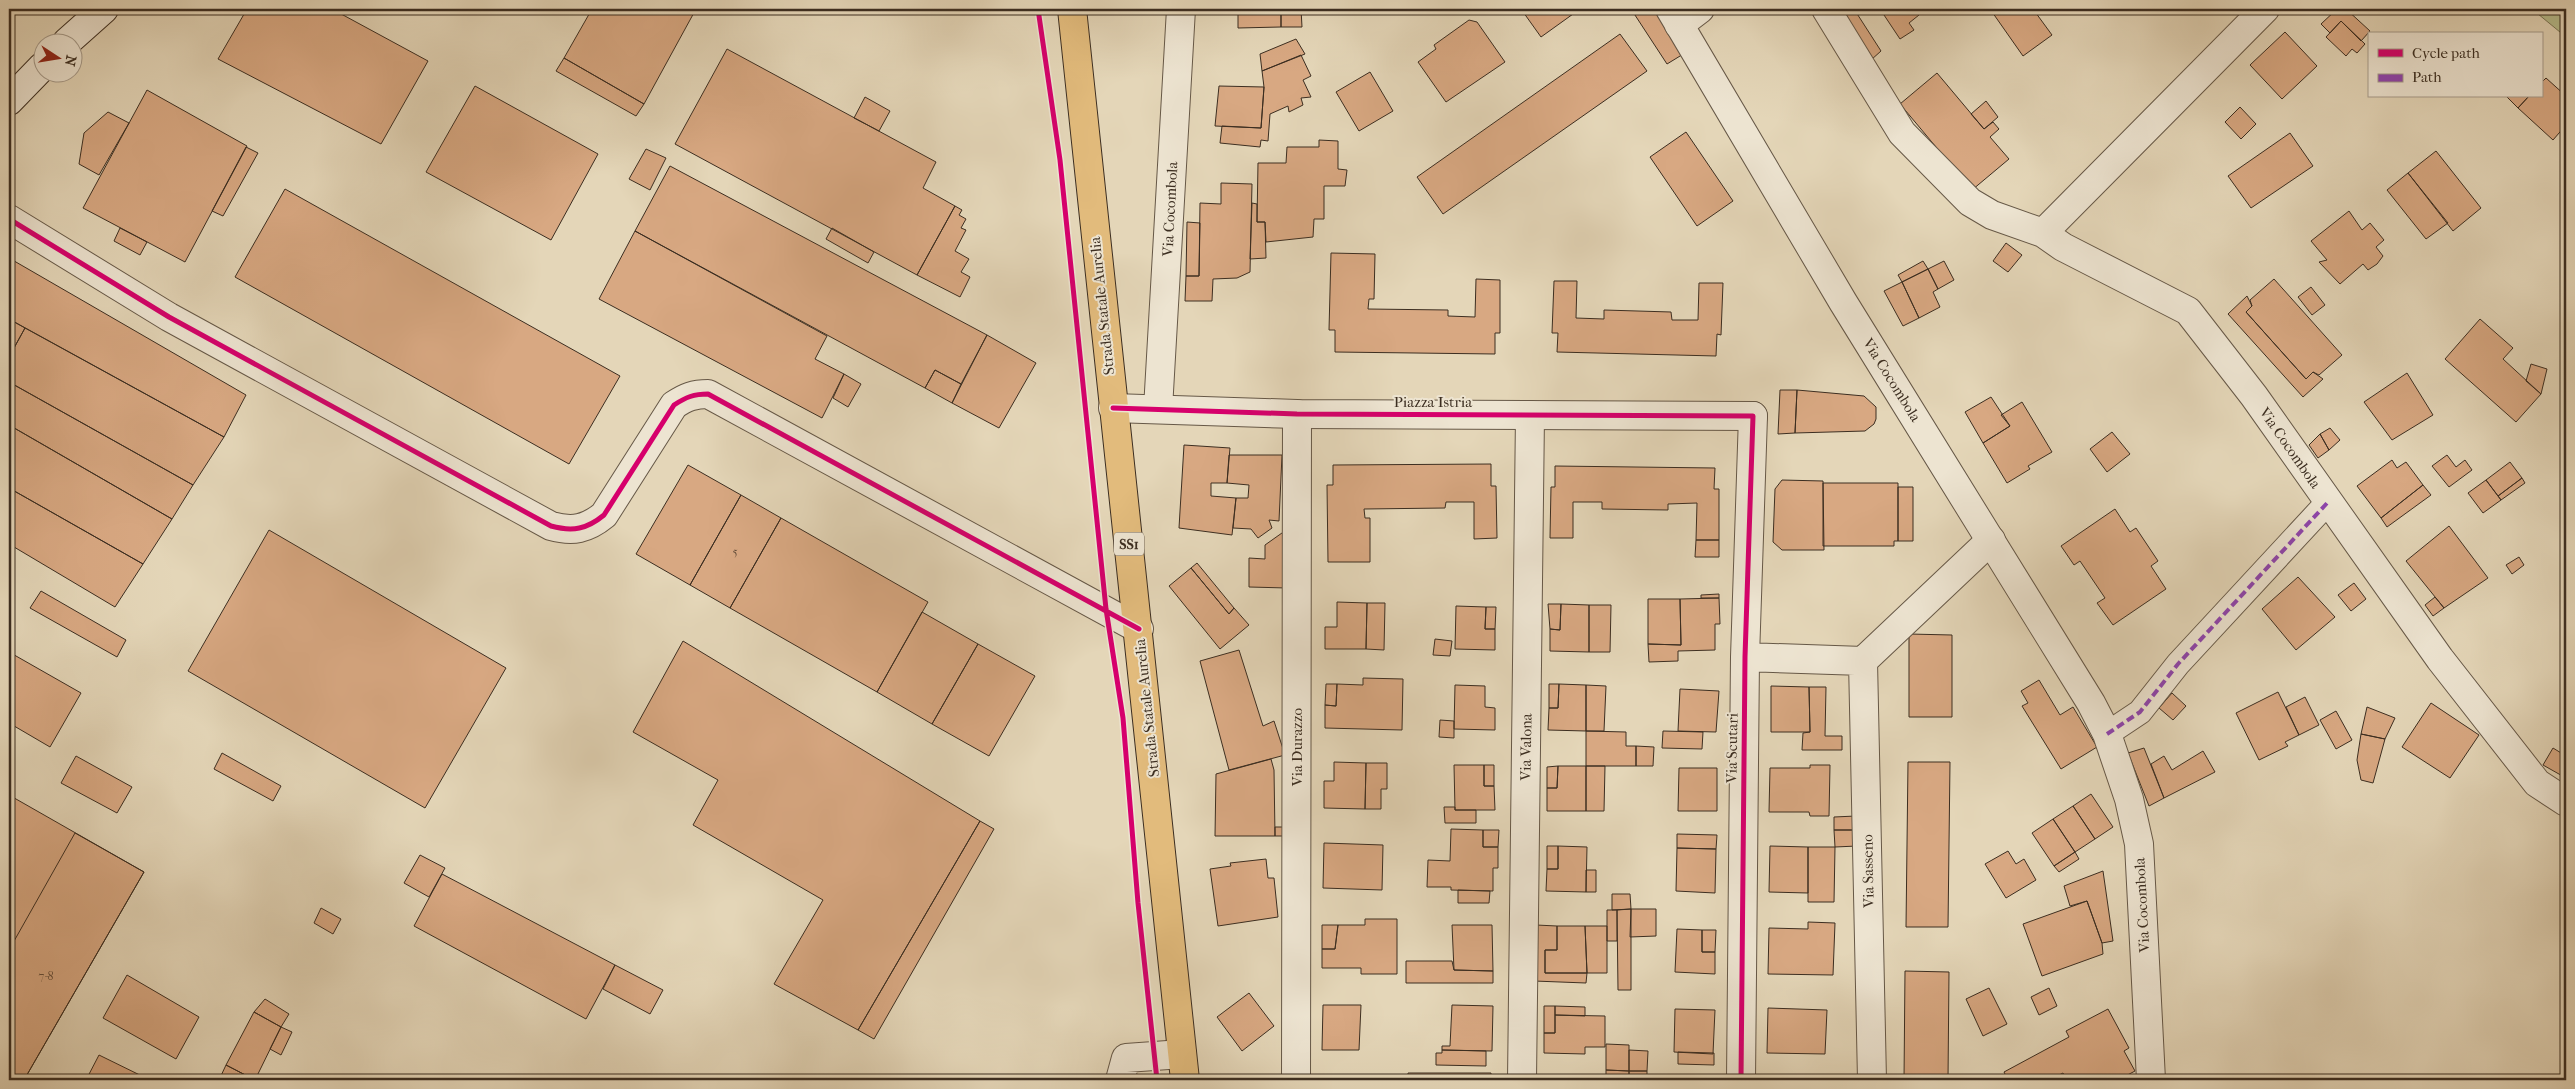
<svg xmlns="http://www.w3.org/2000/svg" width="2575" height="1089" viewBox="0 0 2575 1089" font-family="'IM FELL French Canon',serif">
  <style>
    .green { fill: #b7bd8d; stroke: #7a7657 }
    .building { fill: #d8a882; stroke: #3c2e21 }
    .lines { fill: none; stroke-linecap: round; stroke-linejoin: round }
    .pedestrian-casing { stroke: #665847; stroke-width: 26 }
    .minor-casing { stroke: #665847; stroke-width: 30 }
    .tertiary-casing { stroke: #665847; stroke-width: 30 }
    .secondary-casing { stroke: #3c2e21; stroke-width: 30 }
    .primary-casing { stroke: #3c2e21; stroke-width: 30 }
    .pedestrian { stroke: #ede4d1; stroke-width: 24 }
    .minor { stroke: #ede4d1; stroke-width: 28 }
    .tertiary { stroke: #ede4d1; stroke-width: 28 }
    .secondary { stroke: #ede4d1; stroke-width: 28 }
    .primary { stroke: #e2bb7c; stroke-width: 28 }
    .quiet { stroke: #8e44ad; stroke-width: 4; stroke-dasharray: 8 4; stroke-linecap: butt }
    .cycleway-casing { stroke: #ede4d1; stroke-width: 8 }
    .cycleway { stroke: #d6006c; stroke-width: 5 }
    .labels { text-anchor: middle; stroke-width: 4; stroke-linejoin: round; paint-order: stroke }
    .number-label { font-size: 12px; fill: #634c39 }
    .shield { fill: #ede4d1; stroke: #716556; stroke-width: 1 }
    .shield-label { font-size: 14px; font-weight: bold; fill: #3c2e21 }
    .street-label { font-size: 15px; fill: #3c2e21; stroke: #ede4d1 }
  </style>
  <rect width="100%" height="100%" fill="#e4d6b8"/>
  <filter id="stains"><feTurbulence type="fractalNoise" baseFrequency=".004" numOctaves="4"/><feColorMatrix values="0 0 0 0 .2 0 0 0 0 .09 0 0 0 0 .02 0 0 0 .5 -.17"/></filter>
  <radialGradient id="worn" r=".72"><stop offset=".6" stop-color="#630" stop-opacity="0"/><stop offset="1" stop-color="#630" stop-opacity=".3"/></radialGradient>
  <path class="green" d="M2532 9H2566V37Z"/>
  <path class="building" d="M247 9H332L428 61 381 144 218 59Z
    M592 9H696L644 104 564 58Z
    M1238 9H1281V27L1238 28Z
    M1281 9H1301L1302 27H1281Z
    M1521 9H1580L1541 37Z
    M1631 9H1657L1685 53 1667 64Z
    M1849 9H1854L1881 51 1871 60 1839 16Z
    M1880 9H1913L1919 15 1909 23 1914 30 1900 39Z
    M1990 9H2033L2052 35 2023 56Z
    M2337 9H2346L2370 31 2361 41 2341 21 2330 33 2321 24Z
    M1469 20 1477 22 1505 62 1446 102 1418 62 1436 49 1434 45Z
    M2341 21 2365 44 2357 53 2352 49 2346 56 2326 37Z
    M2285 32 2317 66 2282 99 2250 65Z
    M1620 34 1647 71 1443 214 1417 177Z
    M1296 39 1305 54 1262 71 1260 54Z
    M727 49 936 162 923 188 955 206 917 275 675 144Z
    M1301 55 1311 76 1303 80 1311 97 1301 98 1303 105 1289 112 1288 106 1270 114 1268 141 1261 140 1260 147 1220 143 1222 126 1261 128 1264 87 1262 71Z
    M564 58 644 104 636 116 556 71Z
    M1370 72 1393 111 1359 131 1336 92Z
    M1937 73 1984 129 1993 122 1999 129 1990 137 2009 159 1972 190 1900 104Z
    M2546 78 2566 96V125L2553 140 2518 108 2529 96H2541V83Z
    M475 86 598 154 551 240 426 172Z
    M1219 86 1264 87 1261 128 1215 126Z
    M147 90 247 146 185 262 83 208Z
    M2506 96H2529L2518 108Z
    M865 97 890 111 879 131 854 118Z
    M1986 101 1998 117 1984 129 1971 114Z
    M2240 107 2256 124 2241 139 2225 122Z
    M108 112 129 123 99 175 79 164 84 133Z
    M1686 132 1733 201 1697 226 1650 157Z
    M2290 133 2313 166 2251 208 2228 176Z
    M1319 140 1338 141V169L1347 170 1345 186H1324V219H1314L1313 237 1266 242 1265 222H1257L1258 163H1286L1287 147H1319Z
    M246 147 258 153 223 216 212 211Z
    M646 149 666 158 650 190 629 179Z
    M2436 151 2481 208 2453 231 2408 173Z
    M670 166 987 335 961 384 935 370 925 388 635 231Z
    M2408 173 2448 223 2426 239 2387 190Z
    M1221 183 1252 184 1250 272 1237 278 1213 279 1212 301H1185L1186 276H1199L1200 203 1221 204Z
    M285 189 620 376 569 464 235 277Z
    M1252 203 1257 204V222H1265L1266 258 1250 259Z
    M955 206 962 210 959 215 966 219 961 228 966 230 955 251 969 259 961 272 970 277 960 297 917 275Z
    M2349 211 2362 230 2370 223 2384 240 2376 247 2383 256 2377 264 2368 270 2363 264 2340 284 2319 262 2327 260 2311 241Z
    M1187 222 1200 223 1199 276H1186Z
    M120 228 147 242 140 255 114 241Z
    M832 228 874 252 868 263 826 239Z
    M635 231 827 336 815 359 844 374 822 418 599 299Z
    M2006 243 2022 255 2008 272 1993 261Z
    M1331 253 1375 254 1374 299H1369L1368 309 1448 310V316L1475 317 1476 279 1500 280V333H1495V354L1335 352V330H1329Z
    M9 258 246 395 224 437 9 319Z
    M1923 261 1928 269 1902 282 1898 275Z
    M1944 261 1954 280 1938 289 1928 269Z
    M1928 269 1938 289 1933 292 1940 307 1919 318 1902 282Z
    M2274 279 2342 355 2319 375 2313 372 2306 379 2246 312 2252 306 2250 300Z
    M1554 281H1577L1576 318 1604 319V310L1671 312 1672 320H1698L1699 283H1723L1721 335 1717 334 1716 356 1557 352 1558 333H1552Z
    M1902 282 1919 318 1903 326 1884 291Z
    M2311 287 2325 305 2312 315 2298 297Z
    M2247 296 2252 306 2246 312 2306 379 2313 372 2323 379 2303 397 2228 314Z
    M9 319 25 328 9 357Z
    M2480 319 2513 348 2503 359 2541 394 2516 422 2445 359Z
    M25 328 224 437 193 485 9 382V357Z
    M987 335 1036 363 999 428 952 403Z
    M2531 364 2547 369 2541 394 2526 381Z
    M935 370 961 384 952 403 925 388Z
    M2407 373 2433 415 2392 440 2364 402Z
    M844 374 861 384 848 407 833 398Z
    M9 382 193 485 172 519 9 425Z
    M1780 390H1797L1795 433 1778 434Z
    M1797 390 1864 396 1876 407V419L1874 424 1865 431 1795 433Z
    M1991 397 2010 426 1983 443 1965 412Z
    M2022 402 2052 452 2028 466 2030 469 2007 483 1983 443 2010 426 2001 415Z
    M9 425 172 519 143 564 9 488Z
    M2330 428 2340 440 2329 450 2320 434Z
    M2112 432 2130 454 2107 472 2090 449Z
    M2320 434 2329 450 2318 458 2309 445Z
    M1184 445 1230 448 1227 483H1211V496L1236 498 1232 535 1179 528Z
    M1229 455H1282L1279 521 1269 520 1272 528 1258 538 1251 529 1233 528 1236 498H1248L1249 485 1227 483Z
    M2447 455 2456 467 2465 460 2472 470 2449 487 2432 466Z
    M2392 460 2397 468 2406 462 2423 485 2381 518 2357 486Z
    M2510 462 2522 478 2498 496 2486 480Z
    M1491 464V486H1496L1497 538 1474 539V502H1446L1445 508 1364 509 1365 518H1370V562H1328L1327 485H1333V465Z
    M688 465 741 495 690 585 636 554Z
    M1555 466 1715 468 1714 489H1719V540H1696L1697 503 1668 504V510L1602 509V502H1573V538H1550L1551 487H1555Z
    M2522 478 2525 483 2501 500 2498 496Z
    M1782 480 1823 481 1824 550H1782L1773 542 1775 489Z
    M2486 480 2501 500 2483 513 2468 493Z
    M1823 483H1898V541H1894V546H1823Z
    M2423 485 2431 495 2387 527 2381 518Z
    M1898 487H1913V541H1898Z
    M9 488 143 564 115 607 9 544Z
    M741 495 781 518 730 608 690 585Z
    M2115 509 2130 532 2136 528 2158 561 2151 566 2166 589 2113 625 2097 603 2105 598 2080 561 2074 565 2061 546Z
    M781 518 928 602 877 692 730 608Z
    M2449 526 2488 578 2444 608 2406 561Z
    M1289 528 1287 588 1249 587V558L1265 559V545Z
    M269 530 506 668 425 808 188 671Z
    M1696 540H1719V557H1695Z
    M2519 557 2524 565 2512 574 2506 565Z
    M1197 563 1234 608 1229 614 1191 568Z
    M1191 568 1229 614 1234 608 1249 625 1220 649 1169 586Z
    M2298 577 2335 617 2296 650 2262 609Z
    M2354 583 2366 599 2351 611 2338 595Z
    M41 591 126 640 117 657 30 608Z
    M1719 594V598H1701V595Z
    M2435 597 2444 608 2433 616 2425 605Z
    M1719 598 1720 624H1715V650L1678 651V661L1649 662 1648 644 1681 645 1680 599Z
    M1648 599H1680L1681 645 1648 644Z
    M1337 602 1367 603 1366 649H1325V627H1337Z
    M1367 603H1385L1384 650 1366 649Z
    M1548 604H1561L1560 630 1550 629Z
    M1561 604 1589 605V652L1550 651V629L1560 630Z
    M1589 605H1611L1610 652H1589Z
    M1456 606 1486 607 1485 629H1495V650L1455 649Z
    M1486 607H1496L1495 629H1485Z
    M922 612 978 644 932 724 877 692Z
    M1909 634 1952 635V717H1909Z
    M1435 639 1452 641 1450 656 1433 655Z
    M683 641 980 821 858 1030 774 984 823 900 693 825 718 780 633 732Z
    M978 644 1035 676 989 756 932 724Z
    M1239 650 1263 726 1274 721 1285 755 1229 770 1200 661Z
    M9 652 81 693 50 747 9 723Z
    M1363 678 1403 679 1402 730 1325 728V705L1336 706 1337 684 1363 685Z
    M2039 680 2060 715 2073 707 2097 747 2061 769 2022 706 2028 703 2021 691Z
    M1326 684H1337L1336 706 1325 705Z
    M1549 684H1559L1558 708H1549Z
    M1559 684 1586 685V731L1548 730 1549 708H1558Z
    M1455 685 1485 686V707L1495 708V730L1454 729Z
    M1586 685 1606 686 1604 731H1586Z
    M1771 686 1809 687 1810 732H1771Z
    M1809 687H1826L1825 736H1842V750H1802L1803 733 1810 732Z
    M1680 689 1719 691 1716 732 1678 731Z
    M2278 692 2299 735 2285 742 2288 746 2259 760 2236 713Z
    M2172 693 2186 706 2173 720 2159 708Z
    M2305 697 2319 725 2299 735 2286 707Z
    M2431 703 2479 735 2450 778 2402 747Z
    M2367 707 2395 718 2385 739 2361 734Z
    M2336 711 2352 740 2336 749 2320 720Z
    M1440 720 1454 721V738L1439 737Z
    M1586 731 1626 732V746H1636V766H1586Z
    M1663 731 1703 732 1702 749 1662 748Z
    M2361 734 2385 739 2373 783 2361 780 2357 760Z
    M1636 746 1654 747 1653 766H1636Z
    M2144 748 2164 798 2149 806 2128 753Z
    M2553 748 2566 756V778L2543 765Z
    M2203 751 2215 772 2164 798 2151 764 2164 756 2172 770Z
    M222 753 281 786 273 801 214 769Z
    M76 756 132 787 117 813 61 783Z
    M1271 759 1274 770 1275 836H1215L1216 774Z
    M1334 762 1366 763 1365 809 1324 808V781H1334Z
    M1908 762H1950L1948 927H1906Z
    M1366 763H1387V789H1381V809H1365Z
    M1454 765H1484V786H1494L1495 810H1455Z
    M1484 765H1494V786H1484Z
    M1810 765H1830L1829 816H1810L1809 812H1769L1770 768H1810Z
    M1558 766H1586V811H1547V788H1557Z
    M1558 766 1557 788H1547V767Z
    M1586 766H1605L1604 811H1586Z
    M1679 768H1717V811H1678Z
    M2091 794 2113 827 2095 839 2073 806Z
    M9 795 144 872 24 1080H9Z
    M2073 806 2095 839 2075 852 2053 819Z
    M1444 807H1455V810H1476V823H1445Z
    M1856 816 1857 830H1834V817Z
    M2053 819 2075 852 2054 866 2032 833Z
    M980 821 994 829 874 1039 858 1030Z
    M1275 827H1286V836H1275Z
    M1451 829 1483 830V847H1498V868H1493V891L1451 890V887H1427L1428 860 1450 861Z
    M1483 830H1499L1498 847H1483Z
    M1834 830H1857V846L1835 847Z
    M75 833 144 872 24 1080H9V950Z
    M1677 834 1717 835 1716 849 1677 848Z
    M1324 843 1383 845 1382 890 1323 888Z
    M1547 846H1558V869H1547Z
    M1558 846 1587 847 1586 892 1546 891 1547 869H1558Z
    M1770 846 1808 847V893L1769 892Z
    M1808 847H1835L1834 902H1808Z
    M1677 848 1716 849 1715 893 1676 891Z
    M2008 851 2016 864 2024 859 2036 880 2006 898 1985 864Z
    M2075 852 2079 859 2059 872 2054 866Z
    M420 855 445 868 429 897 404 883Z
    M1266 859 1268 878H1274L1278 917 1218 926 1210 869 1231 866 1230 863Z
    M1586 870H1596V892H1586Z
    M2103 871 2113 941 2102 943 2087 901 2070 906 2064 886Z
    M442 874 615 965 586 1019 414 926Z
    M1458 890 1490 891 1489 903H1458Z
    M1612 894H1630L1631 909 1612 910Z
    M2087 901 2102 943 2103 954 2042 976 2023 924Z
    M321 908 341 919 333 934 314 923Z
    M1631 909H1656V936L1630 937Z
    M1631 909V990H1618L1617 910Z
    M1607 910H1617V941H1607Z
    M1365 919H1397V974H1361V968H1322V949H1335L1338 925H1365Z
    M1808 922 1835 923 1833 975 1768 974 1769 928 1808 929Z
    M1322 925H1338L1335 949H1322Z
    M1452 925H1492L1493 971 1454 970Z
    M1536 925 1557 926V950H1545V973H1587L1586 983 1534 981Z
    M1557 926H1585L1587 973H1545V950H1557Z
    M1585 926H1607V973H1587Z
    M1677 929 1702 930V952H1715V974L1675 972Z
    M1702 930H1716L1715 952H1702Z
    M1406 961H1452L1454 970 1493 971V983H1406Z
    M615 965 663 990 650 1014 603 989Z
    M1905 971 1949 972 1948 1080H1904Z
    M127 975 199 1017 176 1059 103 1018Z
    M1989 988 2007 1024 1983 1036 1966 999Z
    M2049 988 2057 1006 2039 1015 2031 997Z
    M1249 993 1274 1026 1242 1051 1217 1017Z
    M265 999 289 1014 281 1027 254 1012Z
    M1323 1005H1361L1359 1050H1322Z
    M1452 1005 1493 1006 1492 1051 1442 1050V1046H1450Z
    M1544 1006H1555V1033H1544Z
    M1555 1006 1585 1007V1016L1555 1015Z
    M1768 1008 1827 1010 1825 1054 1767 1053Z
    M1675 1009 1715 1010 1713 1054 1674 1052Z
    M2108 1009 2129 1048 2124 1051 2135 1071 2118 1080H2067L2063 1073 2049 1080H2008L2004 1072 2069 1037 2066 1031Z
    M254 1012 281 1027 255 1080 226 1065Z
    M1555 1015 1605 1016V1047H1585V1054L1544 1053V1033H1555Z
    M281 1027 292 1032 281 1055 270 1049Z
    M1606 1044 1629 1045V1071L1606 1070Z
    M1442 1050 1486 1051V1066L1436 1065V1053H1442Z
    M1629 1050 1648 1051 1647 1071H1629Z
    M1678 1052 1714 1053V1065L1678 1064Z
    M99 1055 150 1080H86Z
    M226 1065 255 1080H256H219Z
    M1606 1070 1629 1071V1080H1606Z
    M1629 1071H1647V1080H1629Z
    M1408 1073H1491V1080H1408Z"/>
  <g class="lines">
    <defs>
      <path id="pedestrian" d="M2107 734 2140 712 2178 664 2329 501"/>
      <path id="minor" d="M1826 9 1902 133 1970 202 1992 215 2043 233 2063 247 2188 311 2254 396 2440 659 2537 783 2566 802
        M1679 25 1700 9
        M9 219 169 317 551 526C573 532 587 529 604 515L674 405C686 397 694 394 708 394L1139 629
        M2043 233 2265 9
        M1158 409 1181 9
        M1745 657 1863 661 1991 540
        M1863 661 1872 1080
        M1120 1080 1126 1058 1182 1054
        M1296 1080 1297 414
        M1522 1080 1530 415
        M1741 1080 1745 657 1753 416"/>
      <path id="tertiary" d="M1670 9 1843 302 2091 703 2107 734 2129 799 2139 844 2151 1080
        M1113 408 1297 414 1753 416"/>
      <path id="secondary" d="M67 42 104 9
        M9 101 42 67"/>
      <path id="primary" d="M1072 9 1185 1080"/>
    </defs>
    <use href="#pedestrian" class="pedestrian-casing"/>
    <use href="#minor" class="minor-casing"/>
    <use href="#tertiary" class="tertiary-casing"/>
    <use href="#secondary" class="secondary-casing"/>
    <use href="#primary" class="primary-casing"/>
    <use href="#pedestrian" class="pedestrian"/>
    <use href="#minor" class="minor"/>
    <use href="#tertiary" class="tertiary"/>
    <use href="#secondary" class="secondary"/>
    <use href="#primary" class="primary"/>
    <path class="quiet" d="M2107 734 2140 712 2178 664 2329 501"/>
    <defs>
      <path id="cycleway" d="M1038 9 1060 160 1106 609 1123 718 1138 903 1157 1080
        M9 219 169 317 551 526C573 532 587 529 604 515L674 405C686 397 694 394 708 394L1139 629
        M1113 408 1297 414 1753 416 1745 657 1741 1080"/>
    </defs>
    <use href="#cycleway" class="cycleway-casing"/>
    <use href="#cycleway" class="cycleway"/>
  </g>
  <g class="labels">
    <g class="number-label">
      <text x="735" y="556">5</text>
      <text x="46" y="980">7-8</text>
    </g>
    <rect class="shield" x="1114" y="532.5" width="30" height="23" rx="4"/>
    <g class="shield-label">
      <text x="1129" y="549">SS1</text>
    </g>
    <g class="street-label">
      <text transform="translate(1170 209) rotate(-87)" y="5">Via Cocombola</text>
      <text transform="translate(1102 306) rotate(-96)" y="5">Strada Statale Aurelia</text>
      <text transform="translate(1892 380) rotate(58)" y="5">Via Cocombola</text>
      <text x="1433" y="407">Piazza Istria</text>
      <text transform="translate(2290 448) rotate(55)" y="5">Via Cocombola</text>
      <text transform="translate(1147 708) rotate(-96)" y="5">Strada Statale Aurelia</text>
      <text transform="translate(1297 747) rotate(-90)" y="5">Via Durazzo</text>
      <text transform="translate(1526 747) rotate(-89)" y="5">Via Valona</text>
      <text transform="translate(1732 748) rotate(-89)" y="5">Via Scutari</text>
      <text transform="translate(1868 871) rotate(-91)" y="5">Via Sasseno</text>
      <text transform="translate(2142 905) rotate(-93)" y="5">Via Cocombola</text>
    </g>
  </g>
  <rect width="2575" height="1089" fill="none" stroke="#e4d6b8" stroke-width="30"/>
  <rect x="10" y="10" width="2555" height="1069" fill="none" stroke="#3c2e21" stroke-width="2.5"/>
  <rect x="15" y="15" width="2545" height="1059" fill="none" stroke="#3c2e21"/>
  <rect x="2368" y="32" width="175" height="65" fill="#ede4d1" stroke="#a69b8b"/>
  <rect x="2378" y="49" width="25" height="8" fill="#d6006c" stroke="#a69b8b"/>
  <text x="2412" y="58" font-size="15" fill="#3c2e21">Cycle path</text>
  <rect x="2378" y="74" width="25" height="8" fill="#8e44ad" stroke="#a69b8b"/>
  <text x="2412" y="82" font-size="15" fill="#3c2e21">Path</text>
  <g transform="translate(58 58) rotate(102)"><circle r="24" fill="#ede4d1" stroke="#a69b8b"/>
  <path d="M0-4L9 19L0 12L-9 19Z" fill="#8f2418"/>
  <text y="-8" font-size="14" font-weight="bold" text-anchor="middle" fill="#3c2e21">N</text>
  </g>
  <rect width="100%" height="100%" filter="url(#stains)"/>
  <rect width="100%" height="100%" fill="url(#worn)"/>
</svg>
